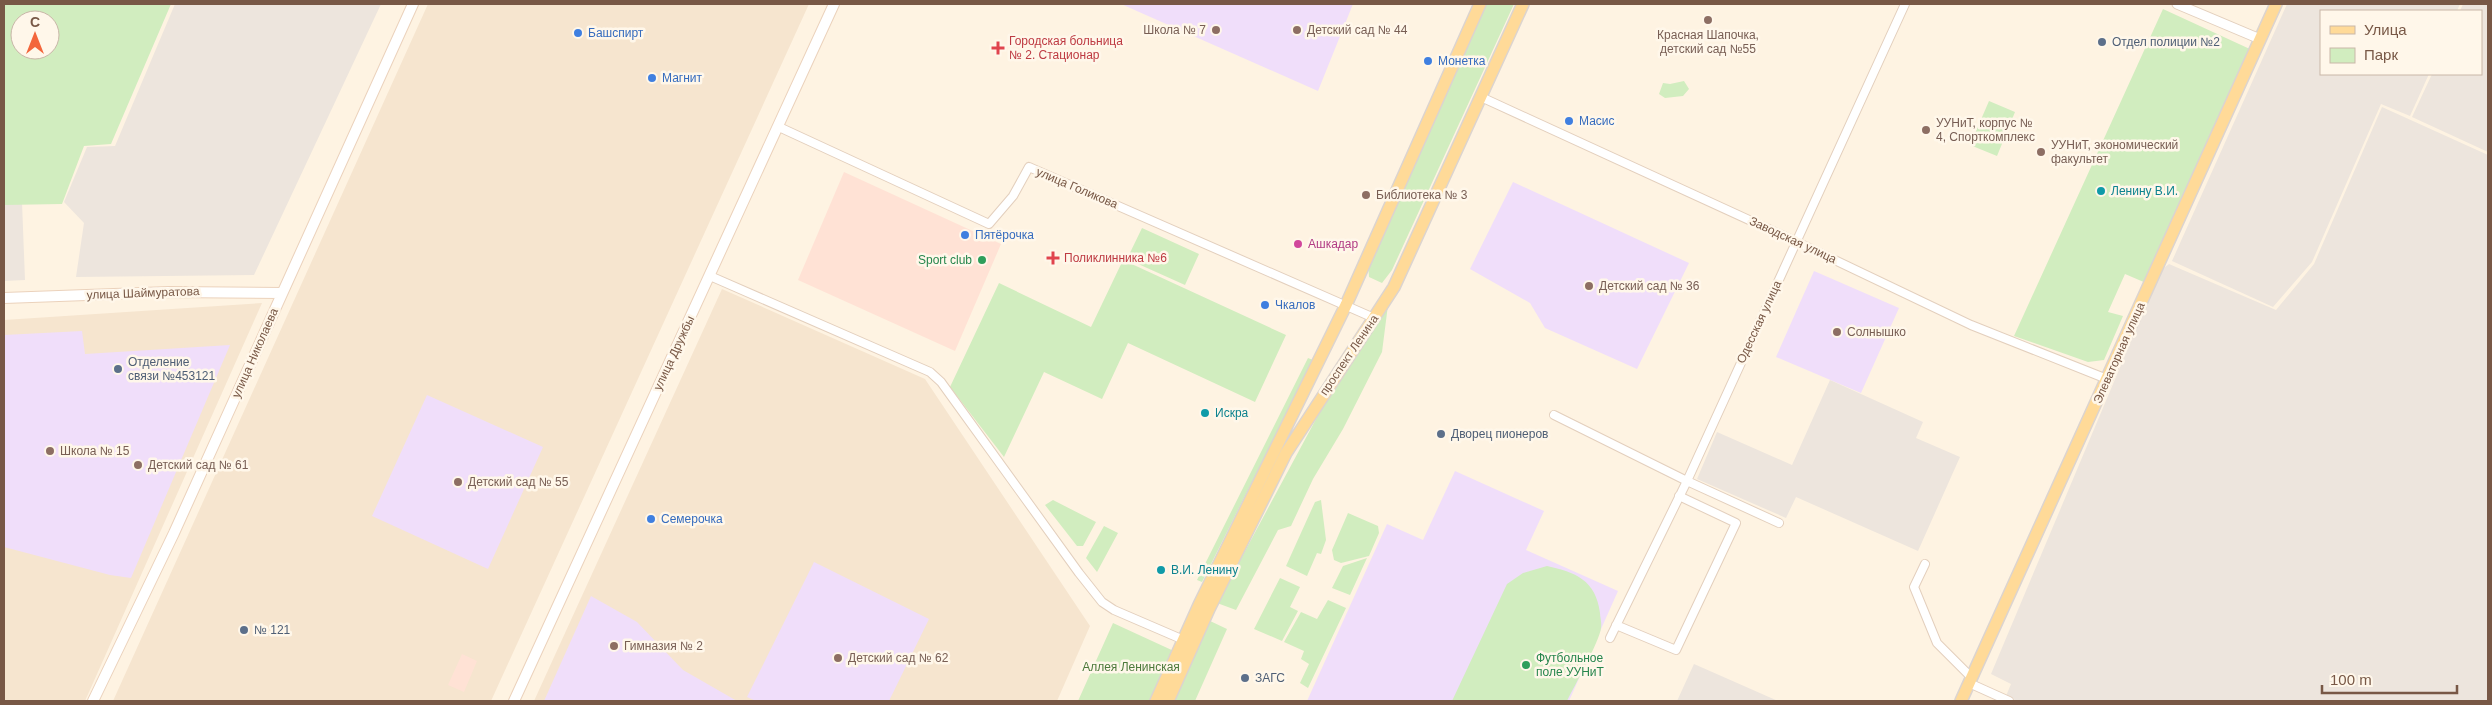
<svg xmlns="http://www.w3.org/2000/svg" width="2492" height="705" viewBox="0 0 2492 705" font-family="Helvetica,sans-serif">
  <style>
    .residential { fill: #f6e5cf }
    .commercial { fill: #ffe2d5 }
    .industrial { fill: #ede5dd }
    .education { fill: #f0defa }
    .green { fill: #d1edbf; fill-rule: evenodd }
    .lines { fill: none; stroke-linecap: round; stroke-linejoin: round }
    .minor-casing { stroke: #e3cfbd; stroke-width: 10 }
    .tertiary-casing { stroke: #e3cfbd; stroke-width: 11 }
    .secondary-casing { stroke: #ebd2bc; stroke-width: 12 }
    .primary-casing { stroke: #dcd4cf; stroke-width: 14 }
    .minor { stroke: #fff; stroke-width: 8 }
    .tertiary { stroke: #fff; stroke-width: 9 }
    .secondary { stroke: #fff; stroke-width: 10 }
    .primary { stroke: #ffda98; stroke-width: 11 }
    .education-dot { fill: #8d6e63; stroke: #fff7ea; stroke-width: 2 }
    .shop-dot { fill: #3f7fe0; stroke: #fff7ea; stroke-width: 2 }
    .service-dot { fill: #5c6f8a; stroke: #fff7ea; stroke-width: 2 }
    .health-dot { fill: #e0444e; stroke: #fff7ea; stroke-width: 2 }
    .culture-dot { fill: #0f9aa8; stroke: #fff7ea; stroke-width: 2 }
    .hotel-dot { fill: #d1479c; stroke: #fff7ea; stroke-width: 2 }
    .leisure-dot { fill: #2e9e5b; stroke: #fff7ea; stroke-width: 2 }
    .labels { text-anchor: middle; stroke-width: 5; stroke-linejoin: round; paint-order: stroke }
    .education-label { font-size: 12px; fill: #785e54; stroke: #fff7ea; text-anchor: start }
    .shop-label { font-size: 12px; fill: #366cbe; stroke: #fff7ea; text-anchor: start }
    .health-label { font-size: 12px; fill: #be3a42; stroke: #fff7ea; text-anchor: start }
    .service-label { font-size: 12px; fill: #4e5e75; stroke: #fff7ea; text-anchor: start }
    .street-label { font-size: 12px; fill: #785846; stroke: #fff7ea }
    .culture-label { font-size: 12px; fill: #0d838f; stroke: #fff7ea; text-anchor: start }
    .hotel-label { font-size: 12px; fill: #b23c85; stroke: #fff7ea; text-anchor: start }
    .leisure-label { font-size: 12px; fill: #27864d; stroke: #fff7ea; text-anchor: end }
    .park-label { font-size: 12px; fill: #4c793b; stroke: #fff7ea }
  </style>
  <rect width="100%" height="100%" fill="#fef3e2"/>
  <path class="residential" d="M428 4H809L491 701H113Z
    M722 289 925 379 1090 626 1057 701H534Z
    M262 303 85 701H4V320Z"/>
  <path class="commercial" d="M844 172 1001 244 955 351 798 280Z
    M462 654 477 661 464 692 448 685Z"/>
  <path class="industrial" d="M175 4H381L254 275 76 277 84 223 64 202 87 147 115 146Z
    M2287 4H2460L2457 11H2321V74H2429L2410 116 2381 104 2312 262 2273 307 2172 261Z
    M2463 4H2488V152L2412 117 2432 74H2481V11H2460Z
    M2382 107 2488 155V701H2017L2006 696 2011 684 1991 674 2161 270 2169 264 2276 310 2314 264Z
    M22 202 25 280 4 281V203Z
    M1830 380 1923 422 1916 438 1960 457 1918 551 1796 497 1786 518 1697 479 1717 432 1792 465Z
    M1694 664 1778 701H1677Z"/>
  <path class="education" d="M1121 4H1353L1318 91Z
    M1513 182 1689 263 1637 369 1545 328 1530 303 1470 269Z
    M1814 271 1899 308 1861 393 1776 357Z
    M82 331 85 354 230 345 131 578 110 575 4 547V335Z
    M427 395 543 447 488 569 372 516Z
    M1455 471 1544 511 1526 550 1618 591 1569 701H1307L1387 524 1423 540Z
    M814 562 929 619 889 701H756L747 697Z
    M591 596 637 622 683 670 737 701H544Z"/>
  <path class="green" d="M4 4H171L111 144 84 146 62 204 4 205ZM20 20H50V50H20Z
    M1486 4H1514L1392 270 1382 283 1369 277 1368 263Z
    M2163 9 2252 50 2146 283 2125 274 2108 312 2123 316 2104 360 2088 362 2014 336Z
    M1684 81 1689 89 1683 96 1665 98 1659 94 1663 83 1670 84Z
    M1989 101 2015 112 1997 156 1970 145Z
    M1142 228 1199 254 1185 285 1127 259Z
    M1123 260 1286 335 1255 402 1128 343 1102 399 1044 372 1004 457 950 387 999 283 1091 327Z
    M1388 305 1382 352 1343 429 1313 479 1291 526 1278 530 1236 610 1217 603 1336 382Z
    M1308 358 1313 360 1202 582 1197 580Z
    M1053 500 1096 522 1083 546H1077L1045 505Z
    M1321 500 1326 540 1321 554 1317 553 1307 576 1286 566 1315 502Z
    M1348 513 1378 526 1379 533 1369 556 1341 563 1334 560 1332 550Z
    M1104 526 1118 533 1097 572 1086 558Z
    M1367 558 1350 595 1332 588 1343 566Z
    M1547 566C1575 572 1596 580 1600 613 1600 617 1602 623 1601 628 1600 640 1574 687 1567 701H1452L1507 584 1523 573Z
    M1280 578 1300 587 1290 607 1298 611 1282 641 1254 629Z
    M1328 600 1346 608 1308 688 1300 683 1309 664 1301 659 1304 651 1284 642 1301 612 1317 619Z
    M1208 620 1227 629 1195 701H1178L1172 699Z
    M1113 623 1176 652 1153 701H1078Z"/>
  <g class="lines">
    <defs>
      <path id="minor" d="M1481 97 1797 242 1971 325 2107 379
        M779 127 989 224 1013 196 1029 167 1374 318
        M710 276 930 372 941 382 1079 573 1102 602 1114 610 1186 641
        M1554 415 1687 481 1779 523
        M1925 564 1914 587 1937 643 1972 678
        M1616 625 1676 650 1736 523 1679 496
        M1610 638 1687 481 1905 4
        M1969 683 2009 701"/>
      <path id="tertiary" d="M2177 4 2260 39"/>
      <path id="secondary" d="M4 298 169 292 282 293
        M93 701 174 533 413 4
        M514 701 834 4"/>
      <path id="primary" d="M1156 701 1199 605 1346 305 1480 4
        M1168 701 1209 609 1286 453 1394 287 1523 4
        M1961 701 2276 4"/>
    </defs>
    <use href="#minor" class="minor-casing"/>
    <use href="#tertiary" class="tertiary-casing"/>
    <use href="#secondary" class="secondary-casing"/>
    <use href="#primary" class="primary-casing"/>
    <use href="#minor" class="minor"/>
    <use href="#tertiary" class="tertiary"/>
    <use href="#secondary" class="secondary"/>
    <use href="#primary" class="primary"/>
  </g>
  <g class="education-dot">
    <circle cx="1708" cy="20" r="5"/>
    <circle cx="1216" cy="30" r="5"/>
    <circle cx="1297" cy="30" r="5"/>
    <circle cx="1926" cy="130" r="5"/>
    <circle cx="2041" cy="152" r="5"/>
    <circle cx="1366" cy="195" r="5"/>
    <circle cx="1589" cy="286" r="5"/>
    <circle cx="1837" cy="332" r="5"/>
    <circle cx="50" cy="451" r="5"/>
    <circle cx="138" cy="465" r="5"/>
    <circle cx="458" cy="482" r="5"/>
    <circle cx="614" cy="646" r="5"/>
    <circle cx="838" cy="658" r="5"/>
  </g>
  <g class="shop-dot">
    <circle cx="578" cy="33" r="5"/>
    <circle cx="1428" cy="61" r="5"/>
    <circle cx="652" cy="78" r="5"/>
    <circle cx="1569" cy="121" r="5"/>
    <circle cx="965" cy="235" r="5"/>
    <circle cx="1265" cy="305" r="5"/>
    <circle cx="651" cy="519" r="5"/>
  </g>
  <g class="service-dot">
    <circle cx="2102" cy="42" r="5"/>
    <circle cx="118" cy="369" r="5"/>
    <circle cx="1441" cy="434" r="5"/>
    <circle cx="244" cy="630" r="5"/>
    <circle cx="1245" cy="678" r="5"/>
  </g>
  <g class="health-dot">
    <path d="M995.5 40.5h5v5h5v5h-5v5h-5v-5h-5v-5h5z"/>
    <path d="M1050.5 250.5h5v5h5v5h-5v5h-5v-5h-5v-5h5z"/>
  </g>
  <g class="culture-dot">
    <circle cx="2101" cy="191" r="5"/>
    <circle cx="1205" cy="413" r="5"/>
    <circle cx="1161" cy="570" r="5"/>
  </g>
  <circle class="hotel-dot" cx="1298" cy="244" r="5"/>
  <g class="leisure-dot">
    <circle cx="982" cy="260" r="5"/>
    <circle cx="1526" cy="665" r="5"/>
  </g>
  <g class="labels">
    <g class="education-label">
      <text x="1206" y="34" text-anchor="end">Школа № 7</text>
      <text x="1307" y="34">Детский сад № 44</text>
      <text x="1708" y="39" text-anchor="middle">Красная Шапочка,<tspan x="1708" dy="14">детский сад №55</tspan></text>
      <text x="1936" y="127">УУНиТ, корпус №<tspan x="1936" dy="14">4, Спорткомплекс</tspan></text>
      <text x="2051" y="149">УУНиТ, экономический<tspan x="2051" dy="14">факультет</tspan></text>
      <text x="1376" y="199">Библиотека № 3</text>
      <text x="1599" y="290">Детский сад № 36</text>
      <text x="1847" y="336">Солнышко</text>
      <text x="60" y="455">Школа № 15</text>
      <text x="148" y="469">Детский сад № 61</text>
      <text x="468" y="486">Детский сад № 55</text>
      <text x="624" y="650">Гимназия № 2</text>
      <text x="848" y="662">Детский сад № 62</text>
    </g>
    <g class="shop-label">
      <text x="588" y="37">Башспирт</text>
      <text x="1438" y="65">Монетка</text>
      <text x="662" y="82">Магнит</text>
      <text x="1579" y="125">Масис</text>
      <text x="975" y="239">Пятёрочка</text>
      <text x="1275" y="309">Чкалов</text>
      <text x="661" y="523">Семерочка</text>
    </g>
    <g class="health-label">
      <text x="1009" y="45">Городская больница<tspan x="1009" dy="14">№ 2. Стационар</tspan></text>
      <text x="1064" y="262">Поликлинника №6</text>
    </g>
    <g class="service-label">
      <text x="2112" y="46">Отдел полиции №2</text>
      <text x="128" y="366">Отделение<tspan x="128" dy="14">связи №453121</tspan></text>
      <text x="1451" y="438">Дворец пионеров</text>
      <text x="254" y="634">№ 121</text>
      <text x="1255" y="682">ЗАГС</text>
    </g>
    <g class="street-label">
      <text transform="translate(1077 188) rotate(23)" y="4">улица Голикова</text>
      <text transform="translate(1793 240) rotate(25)" y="4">Заводская улица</text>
      <text transform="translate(143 293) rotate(-2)" y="4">улица Шаймуратова</text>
      <text transform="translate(1759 322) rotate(-65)" y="4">Одесская улица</text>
      <text transform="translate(255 353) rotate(-66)" y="4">улица Николаева</text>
      <text transform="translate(674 353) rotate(-65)" y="4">улица Дружбы</text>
      <text transform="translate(2119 353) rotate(-66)" y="4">Элеваторная улица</text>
      <text transform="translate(1349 355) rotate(-56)" y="4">проспект Ленина</text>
    </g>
    <g class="culture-label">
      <text x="2111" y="195">Ленину В.И.</text>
      <text x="1215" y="417">Искра</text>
      <text x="1171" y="574">В.И. Ленину</text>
    </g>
    <g class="hotel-label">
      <text x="1308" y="248">Ашкадар</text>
    </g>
    <g class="leisure-label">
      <text x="972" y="264">Sport club</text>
      <text x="1536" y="662" text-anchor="start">Футбольное<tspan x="1536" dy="14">поле УУНиТ</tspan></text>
    </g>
    <g class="park-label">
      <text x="1131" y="671">Аллея Ленинская</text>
    </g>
  </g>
  <rect width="2492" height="705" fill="none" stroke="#785846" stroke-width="10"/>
  <rect x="2320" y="10" width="162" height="65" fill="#fff7ea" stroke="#c9b7a8"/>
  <rect x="2330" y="26" width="25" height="8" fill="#ffda98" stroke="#c9b7a8"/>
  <text x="2364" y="35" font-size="15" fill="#785846">Улица</text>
  <rect x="2330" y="48" width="25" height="15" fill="#d1edbf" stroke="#c9b7a8"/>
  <text x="2364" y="60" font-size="15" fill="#785846">Парк</text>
  <g transform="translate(35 35)"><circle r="24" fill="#fff7ea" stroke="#c9b7a8"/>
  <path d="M0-4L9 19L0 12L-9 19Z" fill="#f3663c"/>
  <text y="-8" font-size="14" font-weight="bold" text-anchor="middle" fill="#785846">С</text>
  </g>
  <path d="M2322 685v8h135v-8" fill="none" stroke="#785846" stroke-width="2.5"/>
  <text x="2330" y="685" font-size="15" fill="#785846" stroke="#fff7ea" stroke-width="4" paint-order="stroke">100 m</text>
</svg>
